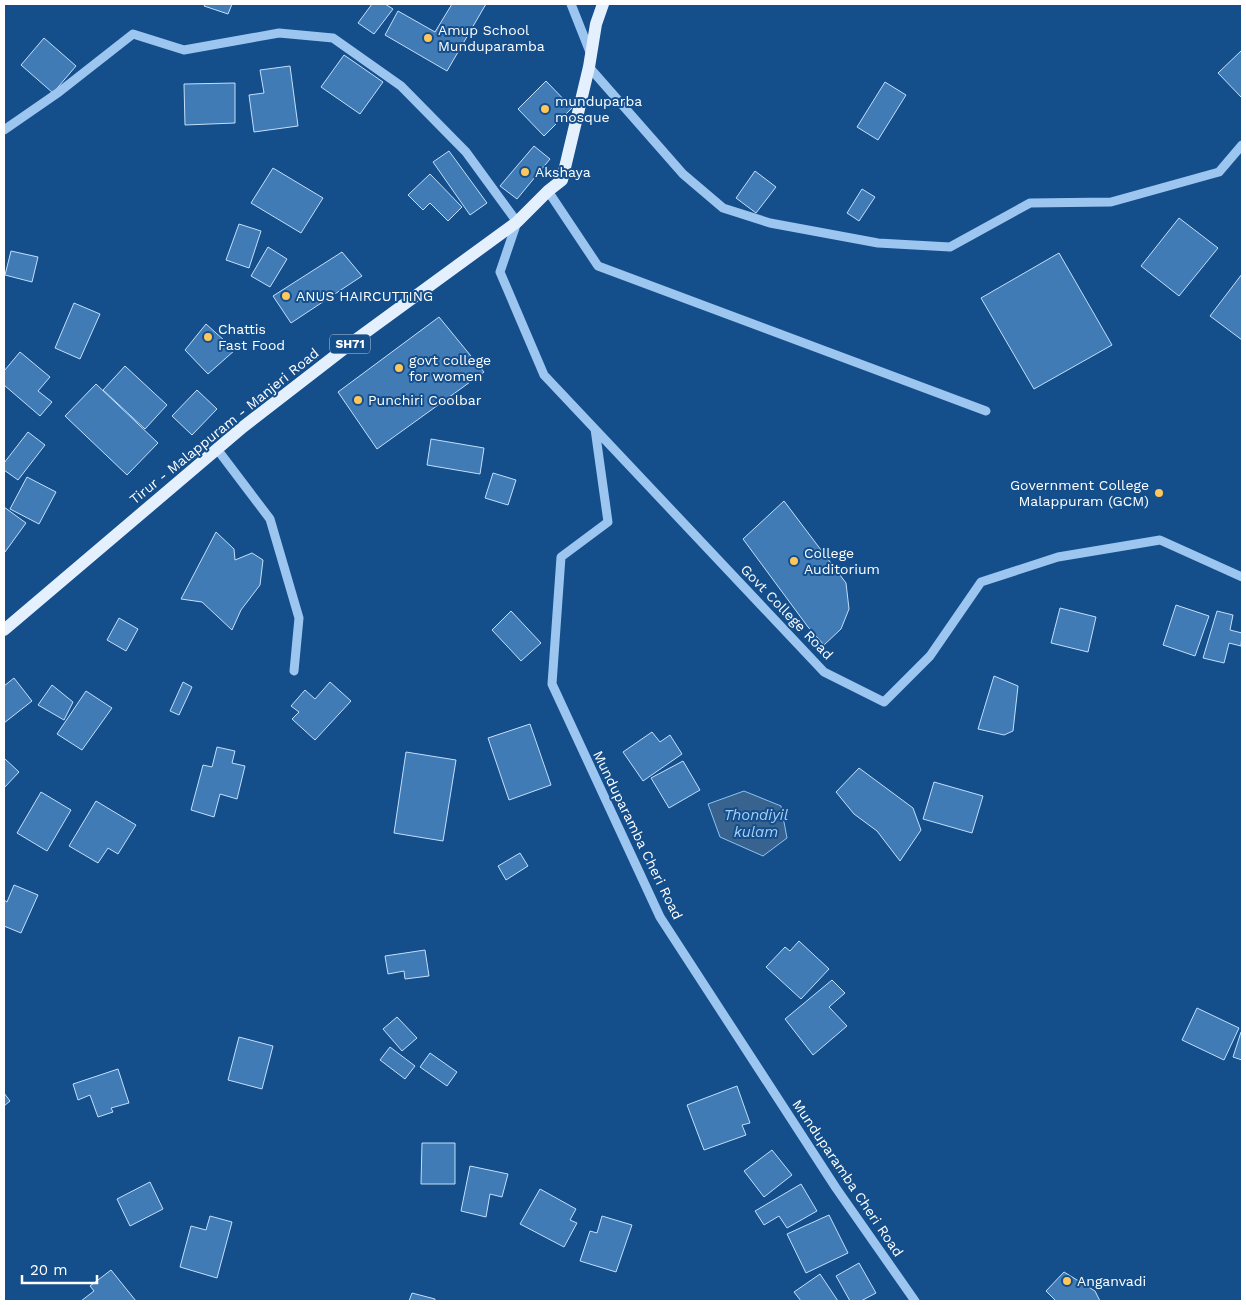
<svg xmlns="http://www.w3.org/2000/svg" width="1246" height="1305" viewBox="0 0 1246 1305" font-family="'Work Sans',sans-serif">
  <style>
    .water { fill: #38638f; stroke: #8ec2f3 }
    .building { fill: #417bb6; stroke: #c2dffb }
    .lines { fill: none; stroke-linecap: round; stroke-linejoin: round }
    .minor { stroke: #9cc6f0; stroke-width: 9 }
    .major { stroke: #e5f0ff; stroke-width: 12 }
    .poi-dot { fill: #ffc75b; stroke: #144e8b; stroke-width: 2 }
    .labels { text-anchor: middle; stroke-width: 4; stroke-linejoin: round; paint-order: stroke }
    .shield { fill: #144e8b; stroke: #b8cadc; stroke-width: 1 }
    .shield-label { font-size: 12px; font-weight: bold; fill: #fff }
    .poi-label { font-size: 14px; fill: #fff; stroke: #144e8b; text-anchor: start }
    .street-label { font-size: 14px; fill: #fff; stroke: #144e8b }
    .water-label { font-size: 15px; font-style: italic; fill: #a8d0f7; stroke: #144e8b }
  </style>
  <rect width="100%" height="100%" fill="#144e8b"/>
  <path class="water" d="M744 791 781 806 787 838 763 856 720 837 708 804Z"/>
  <path class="building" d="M205 4H232L228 14 204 6Z
    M372 4H385L393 9 374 34 358 23Z
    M452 4H486L447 71 385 35 398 11 435 32Z
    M44 38 76 66 53 93 21 65Z
    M1242 50V98L1218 73Z
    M344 55 383 82 360 114 321 87Z
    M290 66 298 126 254 132 249 95 264 93 260 70Z
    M546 81 572 108 544 136 518 109Z
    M885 82 906 95 878 140 857 127Z
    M235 83V123L185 125 184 84Z
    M534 146 550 159 517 199 500 186Z
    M449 151 487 203 470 215 433 162Z
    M273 168 323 198 301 233 251 203Z
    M755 171 776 187 756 213 736 198Z
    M430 174 462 207 448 221 430 203 423 210 408 195Z
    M862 189 875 197 859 221 847 213Z
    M1179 218 1218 248 1179 296 1141 266Z
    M239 224 261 231 249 268 226 260Z
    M268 247 287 259 270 287 251 276Z
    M11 251 38 257 32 282 5 275Z
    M342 252 362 276 291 323 273 296Z
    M1059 253 1112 345 1034 389 981 298Z
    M1242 274V340L1210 316Z
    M74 303 100 314 80 359 55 348Z
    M439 317 484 372 377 449 338 392Z
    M206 324 235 350 208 374 185 350Z
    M20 352 50 377 38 391 52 402 40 416 4 385V371Z
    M125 366 167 405 145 429 103 390Z
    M96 384 158 443 127 475 65 416Z
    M197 390 217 409 192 435 172 416Z
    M28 432 45 445 18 480 4 470V463Z
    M431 439 484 448 480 474 427 465Z
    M493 473 516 480 508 505 485 498Z
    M27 477 56 492 39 524 10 509Z
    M784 501 846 583 849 609 841 629 824 645 808 627 743 539Z
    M4 507 26 523 5 552 4 551Z
    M216 532 234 549 235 560 252 553 263 560 260 585 241 610 232 630 202 602 181 599Z
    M1176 605 1209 616 1195 656 1163 645Z
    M1060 608 1096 617 1088 652 1051 643Z
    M511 611 541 643 521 661 492 630Z
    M1217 611 1233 615 1230 630 1242 633 1241 646 1229 643 1224 663 1203 658Z
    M119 618 138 629 126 651 107 640Z
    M994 676 1018 686 1013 731 1004 735 978 729Z
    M14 678 32 701 4 723V686Z
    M183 682 192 687 179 715 170 711Z
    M330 682 351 701 315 740 292 719 299 712 291 706 305 690 315 699Z
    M52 685 73 702 64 720 38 705Z
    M86 691 112 708 82 750 57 734Z
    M530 724 551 785 509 800 488 738Z
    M652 732 660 742 670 735 682 754 643 781 623 752Z
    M217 747 235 751 232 763 245 766 237 799 220 794 214 817 191 810 203 765 212 767Z
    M406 752 456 760 443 841 394 833Z
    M4 758 19 772 4 788Z
    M683 761 700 790 669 808 651 778Z
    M859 768 913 808 921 830 900 861 877 831 854 814 836 792Z
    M934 782 983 796 972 833 923 819Z
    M41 792 71 810 47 851 17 833Z
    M96 801 136 825 118 854 108 848 98 863 69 846Z
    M520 853 528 866 506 880 498 866Z
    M14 885 38 895 21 933 4 926V900L7 902Z
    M799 941 829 969 801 999 766 967 785 947 790 951Z
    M425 950 429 976 405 979 404 971 388 974 385 956Z
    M832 980 845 993 829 1007 847 1026 813 1055 785 1019Z
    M1197 1008 1239 1028 1224 1060 1182 1040Z
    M397 1017 417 1038 402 1051 383 1029Z
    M1241 1032H1242V1060L1233 1057Z
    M239 1037 273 1046 262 1089 228 1080Z
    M390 1047 415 1066 405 1079 380 1060Z
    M430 1053 457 1072 447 1086 420 1067Z
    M118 1069 129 1103 111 1108 113 1112 98 1117 90 1095 78 1100 73 1084Z
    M737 1086 750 1123 742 1125 746 1135 704 1150 687 1105Z
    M4 1093 10 1101 4 1106Z
    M422 1143H455V1184H421Z
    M772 1150 792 1175 764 1197 744 1171Z
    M470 1166 508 1174 502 1197 490 1194 486 1217 461 1211Z
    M150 1182 163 1209 130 1226 117 1199Z
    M801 1184 817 1211 787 1228 779 1216 764 1225 755 1211Z
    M540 1189 576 1209 570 1220 577 1223 564 1247 520 1224Z
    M829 1215 848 1253 806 1273 787 1234Z
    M210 1216 232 1222 217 1278 180 1267 191 1226 206 1230Z
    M602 1216 632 1225 616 1272 580 1261 590 1231 597 1233Z
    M859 1263 876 1293 861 1301H850L836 1276Z
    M111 1270 136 1301H81L94 1291 90 1286Z
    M1064 1272 1095 1291 1100 1301H1056L1046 1291Z
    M820 1274 838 1301H801L794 1292Z
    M412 1293 435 1299V1301H409Z"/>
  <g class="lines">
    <path class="minor" d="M571 4 590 52
      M589 67 683 174 723 208 770 223 878 243 950 247 1030 203 1111 202 1219 172 1242 145
      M4 130 59 92 133 34 184 50 279 33 333 38 401 86 466 152 517 222 500 272 544 375 824 672 884 702 930 656 981 582 1058 557 1160 540 1242 577
      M548 191 598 266 986 411
      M595 429 608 522 561 557 552 684 660 917 836 1188 915 1301
      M217 449 270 519 299 618 294 671"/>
    <path class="major" d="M4 630 243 427 358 338 517 222 548 191 562 180 589 67 596 24 603 4"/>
  </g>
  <g class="poi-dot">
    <circle cx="428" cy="38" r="5"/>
    <circle cx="545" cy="109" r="5"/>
    <circle cx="525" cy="172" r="5"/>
    <circle cx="286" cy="296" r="5"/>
    <circle cx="208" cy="337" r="5"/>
    <circle cx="399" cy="368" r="5"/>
    <circle cx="358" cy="400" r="5"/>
    <circle cx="1159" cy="493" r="5"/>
    <circle cx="794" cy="561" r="5"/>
    <circle cx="1067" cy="1281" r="5"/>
  </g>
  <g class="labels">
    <rect class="shield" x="330" y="334.5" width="40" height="19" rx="4"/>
    <g class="shield-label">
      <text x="350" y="348">SH71</text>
    </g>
    <g class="poi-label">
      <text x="438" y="35">Amup School<tspan x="438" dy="16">Munduparamba</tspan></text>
      <text x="555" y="106">munduparba<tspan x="555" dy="16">mosque</tspan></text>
      <text x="535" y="177">Akshaya</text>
      <text x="296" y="301">ANUS HAIRCUTTING</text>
      <text x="218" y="334">Chattis<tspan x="218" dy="16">Fast Food</tspan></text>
      <text x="409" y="365">govt college<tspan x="409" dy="16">for women</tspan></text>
      <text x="368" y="405">Punchiri Coolbar</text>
      <text x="1149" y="490" text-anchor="end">Government College<tspan x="1149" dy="16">Malappuram (GCM)</tspan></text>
      <text x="804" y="558">College<tspan x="804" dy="16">Auditorium</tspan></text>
      <text x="1077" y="1286">Anganvadi</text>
    </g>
    <g class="street-label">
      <text transform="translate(224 426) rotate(-39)" y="5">Tirur - Malappuram - Manjeri Road</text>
      <text transform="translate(787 612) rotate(46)" y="5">Govt College Road</text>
      <text transform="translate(638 835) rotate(64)" y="5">Munduparamba Cheri Road</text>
      <text transform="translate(848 1178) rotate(56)" y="5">Munduparamba Cheri Road</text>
    </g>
    <g class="water-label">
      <text x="756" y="820">Thondiyil<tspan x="756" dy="17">kulam</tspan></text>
    </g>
  </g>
  <rect width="1246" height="1305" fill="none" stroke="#ffffff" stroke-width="10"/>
  <path d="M22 1275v8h75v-8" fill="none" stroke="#ffffff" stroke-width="2.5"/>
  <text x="30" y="1275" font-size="15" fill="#ffffff" stroke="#144e8b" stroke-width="4" paint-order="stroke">20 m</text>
</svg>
